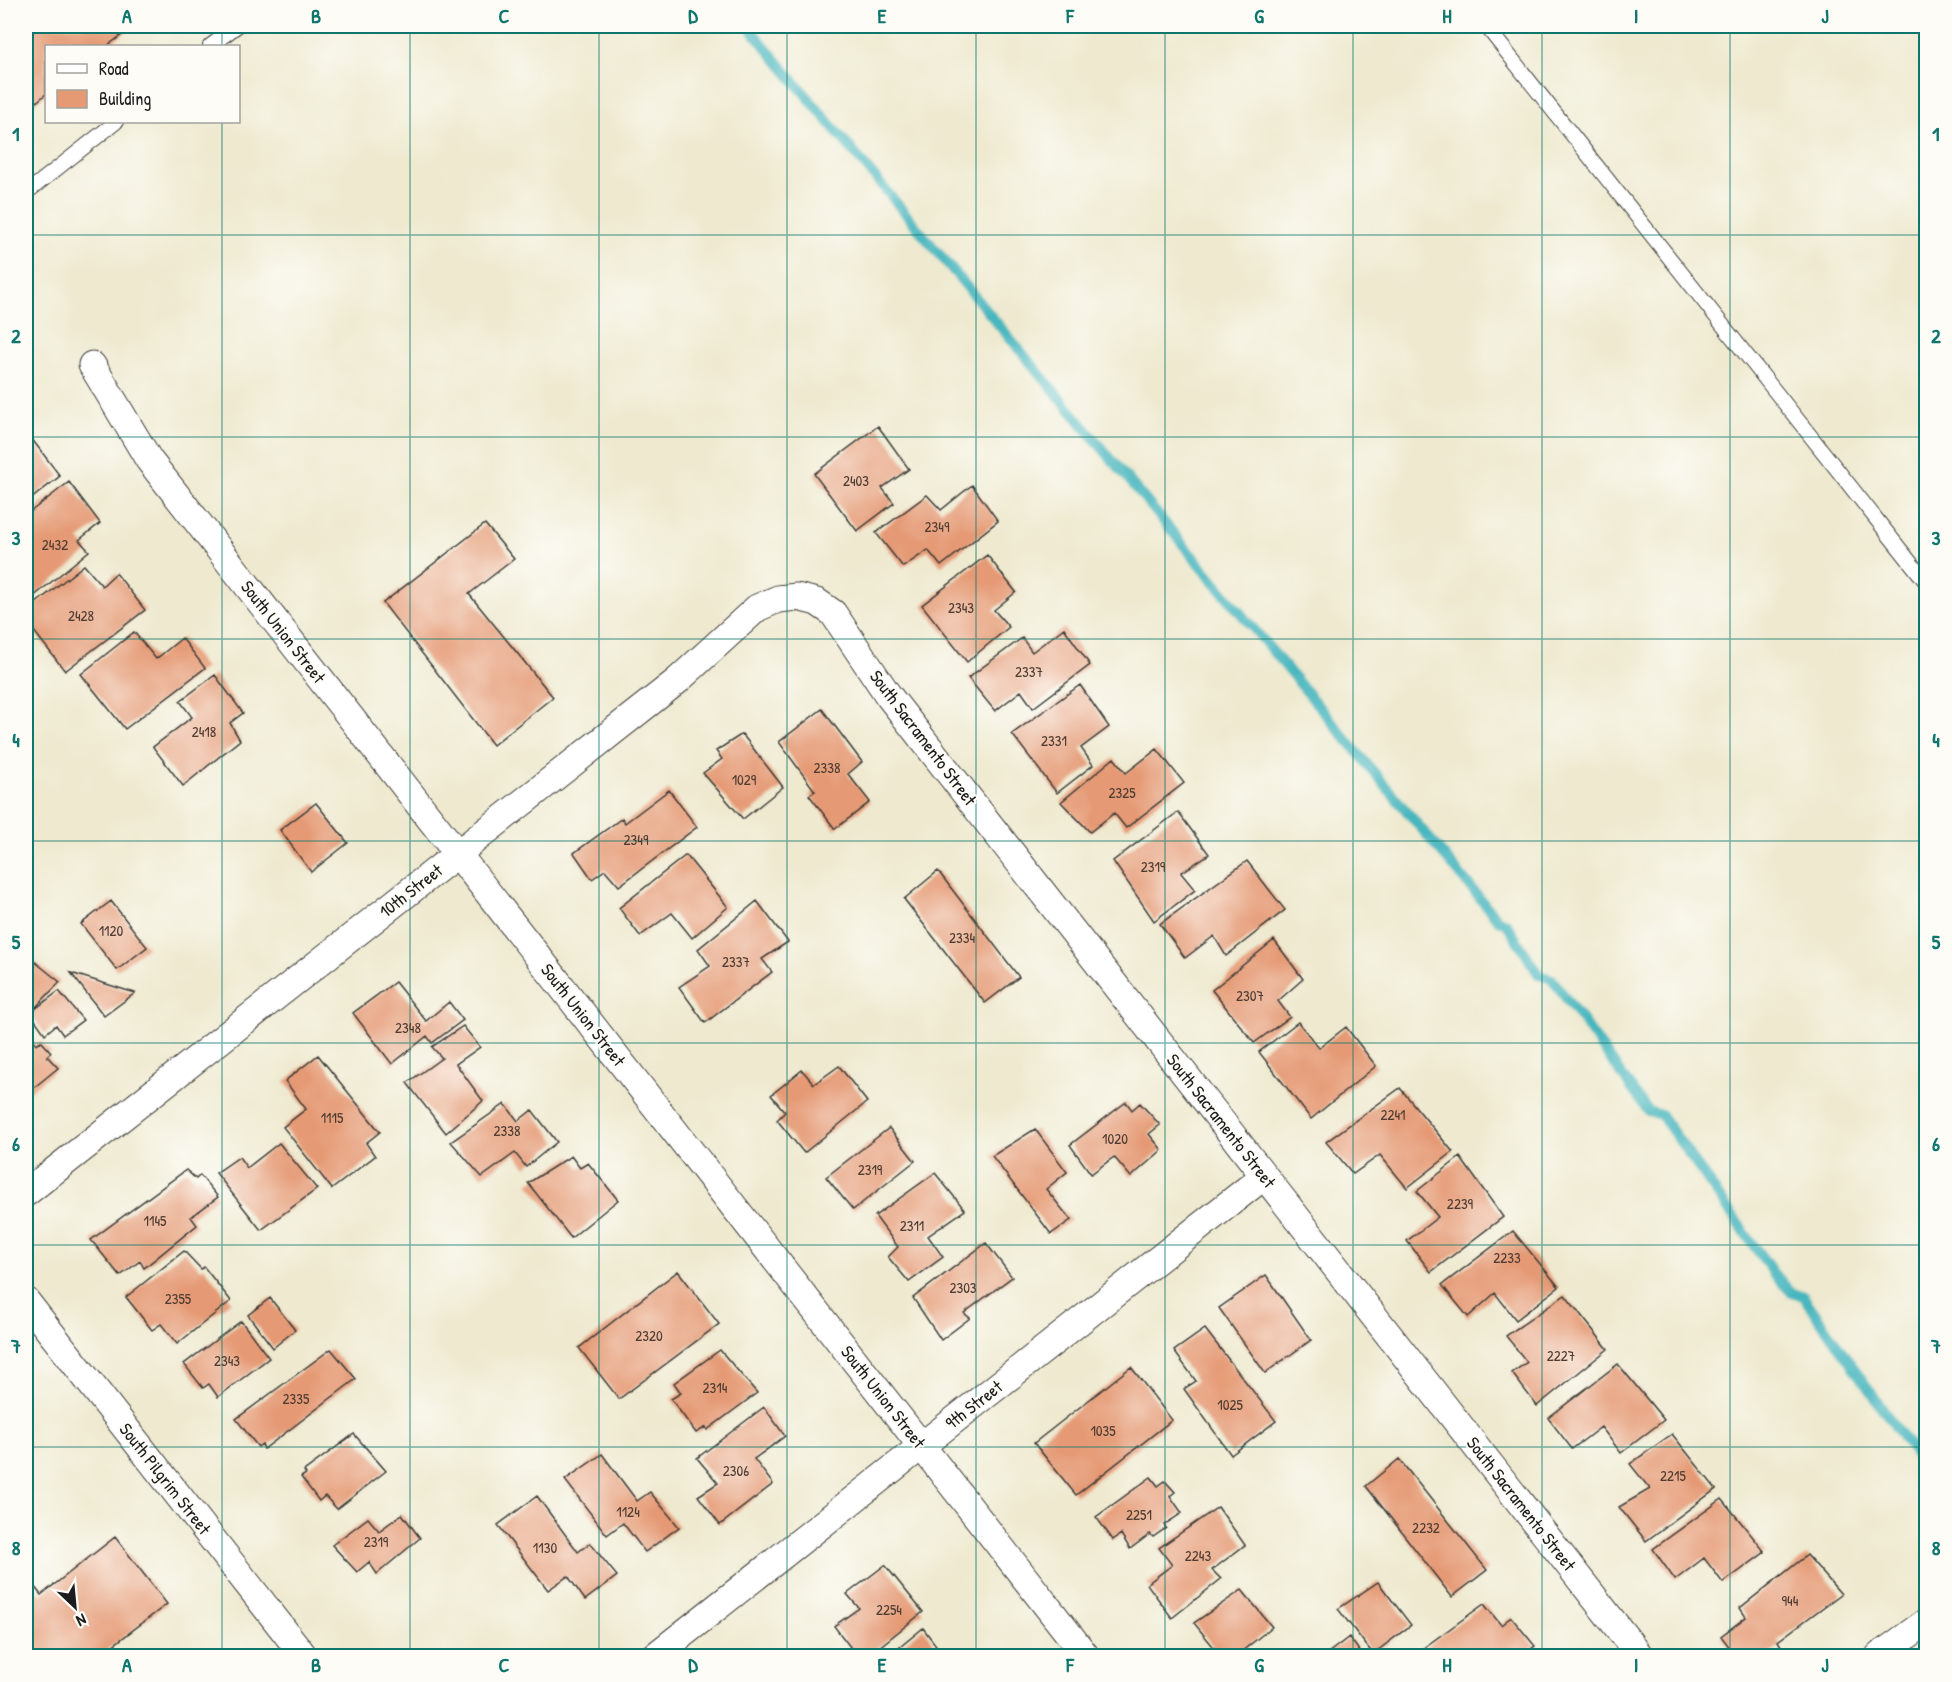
<svg xmlns="http://www.w3.org/2000/svg" width="1952" height="1682" viewBox="0 0 1952 1682" font-family="'Patrick Hand',sans-serif">
  <style>
    .lines { fill: none; stroke-linecap: round; stroke-linejoin: round }
    .stream { stroke: #46b6be; stroke-width: 10 }
    .building { fill: #e59a74 }
    .service-casing { stroke: #3c3b37; stroke-width: 16 }
    .minor-casing { stroke: #3c3b37; stroke-width: 29 }
    .service { stroke: #fff; stroke-width: 14 }
    .minor { stroke: #fff; stroke-width: 27 }
    .grid { fill: none; stroke: #0f766e; stroke-width: 1.5; stroke-opacity: 0.55 }
    .labels { text-anchor: middle; stroke-width: 4.5; stroke-linejoin: round; paint-order: stroke }
    .number-label { font-size: 15px; fill: #4e3c32 }
    .street-label { font-size: 18px; fill: #1c1c1c; stroke: #fdfcf7 }
    .neatline { fill: none; stroke: #0f766e; stroke-width: 2 }
    .grid-label { font-size: 20px; text-anchor: middle; font-weight: bold; fill: #0f766e }
  </style>
  <rect width="100%" height="100%" fill="#fdfcf7"/>
  <filter id="ink" filterUnits="userSpaceOnUse"><feTurbulence type="fractalNoise" baseFrequency=".0167" numOctaves="2"/><feDisplacementMap in="SourceGraphic" scale="12" xChannelSelector="R" yChannelSelector="G"/><feConvolveMatrix kernelMatrix="1 2 1 2 8 2 1 2 1" color-interpolation-filters="sRGB"/></filter>
  <filter id="wash" filterUnits="userSpaceOnUse"><feTurbulence type="fractalNoise" baseFrequency=".008" numOctaves="4" result="noise"/><feDisplacementMap in="SourceGraphic" scale="24" xChannelSelector="R" yChannelSelector="G"/><feGaussianBlur stdDeviation="1.35" result="paint"/><feColorMatrix in="noise" values="0 0 0 0 0 0 0 0 0 0 0 0 0 0 0 0 0 1.4 0 .05"/><feComposite in="paint" operator="in"/></filter>
  <g filter="url(#wash)">
    <rect width="100%" height="100%" fill="#eee9cf"/>
    <g class="lines">
      <path class="stream" d="M748 26 1498 920 1506 923 1539 975 1552 979 1648 1111 1661 1115 1774 1274 1790 1291 1803 1296 1926 1470"/>
    </g>
    <g id="blocks">
      <path class="building" d="M26 26H134L107 46H46V94L26 111Z
        M878 426 909 469 882 488 894 503 857 531 814 474Z
        M28 434 60 476 26 503V436Z
        M69 482 100 523 79 540 89 551 33 597 27 590 26 592V515Z
        M972 485 998 521 941 566 928 550 903 567 876 533 927 495 941 510Z
        M485 524 514 559 469 594 553 697 493 745 383 603Z
        M987 555 1016 592 994 610 1009 627 967 662 922 605Z
        M84 565 102 586 116 573 145 610 65 671 26 621V611Z
        M1064 628 1090 665 1033 708 1021 691 995 711 968 678 1022 638 1032 652Z
        M134 632 156 659 182 638 205 668 125 729 81 674Z
        M215 675 243 713 230 723 240 740 183 786 153 747 192 717 180 701Z
        M1080 685 1109 727 1081 748 1093 765 1057 793 1012 734Z
        M822 709 862 762 848 774 870 802 835 829 809 795 815 791 779 742Z
        M742 734 783 787 743 819 703 773 722 759 716 751Z
        M1157 749 1184 783 1126 828 1114 813 1090 832 1061 802 1114 758 1126 773Z
        M669 790 697 827 619 886 605 870 592 879 574 853 622 818 625 823Z
        M316 803 348 843 311 872 280 830Z
        M1178 812 1209 854 1181 873 1195 890 1154 921 1113 861Z
        M686 855 728 907 692 938 672 913 640 936 619 908Z
        M1247 861 1285 910 1226 956 1214 936 1185 958 1160 924Z
        M938 871 1019 977 985 1003 904 899Z
        M111 901 147 947 117 970 81 924Z
        M757 901 788 942 762 959 772 972 705 1023 679 987 710 966 698 949Z
        M1274 940 1303 979 1278 1001 1290 1017 1254 1043 1212 990Z
        M34 961 60 982 34 1009 26 1002V971Z
        M71 973 135 993 104 1016Z
        M395 982 426 1021 449 1002 463 1020 432 1043 427 1036 392 1064 353 1013Z
        M59 991 83 1020 63 1035 56 1025 45 1034 30 1013Z
        M1298 1022 1319 1048 1346 1027 1376 1066 1311 1119 1259 1052Z
        M463 1026 480 1047 456 1064 483 1101 446 1133 407 1083 442 1058 432 1047Z
        M26 1030 36 1044 41 1041 51 1052 47 1056 58 1068 26 1094Z
        M318 1055 380 1132 366 1143 375 1156 332 1189 283 1127 306 1109 285 1081Z
        M839 1066 867 1102 804 1153 777 1120 785 1112 771 1095 802 1070 814 1084Z
        M1400 1088 1453 1152 1407 1188 1380 1155 1353 1174 1326 1142Z
        M1126 1102 1132 1110 1140 1103 1160 1125 1149 1134 1162 1150 1131 1177 1114 1157 1091 1174 1070 1145Z
        M505 1104 518 1121 532 1110 557 1142 526 1167 515 1153 482 1177 451 1142Z
        M889 1128 915 1161 853 1210 826 1177Z
        M1035 1129 1067 1172 1046 1189 1071 1220 1051 1234 992 1156Z
        M279 1143 317 1189 261 1230 216 1173 239 1157 247 1168Z
        M571 1156 580 1168 588 1163 618 1200 571 1238 528 1183Z
        M1460 1157 1503 1217 1431 1272 1407 1241 1438 1217 1417 1191Z
        M186 1170 196 1179 200 1175 218 1197 191 1217 197 1225 144 1268 140 1261 120 1276 91 1240Z
        M935 1173 965 1210 928 1236 943 1257 909 1282 888 1257 898 1247 875 1216Z
        M1513 1231 1559 1287 1516 1320 1495 1293 1468 1317 1442 1285Z
        M986 1243 1012 1277 964 1313 970 1318 941 1340 913 1298Z
        M184 1251 201 1269 204 1267 231 1301 177 1344 161 1324 152 1330 126 1297Z
        M678 1271 719 1324 619 1399 579 1348Z
        M1266 1275 1311 1340 1265 1373 1219 1308Z
        M1565 1295 1608 1349 1537 1406 1512 1373 1527 1362 1506 1336Z
        M270 1298 295 1330 273 1348 248 1315Z
        M241 1321 269 1358 218 1397 209 1384 203 1388 184 1364Z
        M1205 1329 1276 1421 1231 1455 1184 1389 1196 1381 1174 1351Z
        M331 1349 356 1379 264 1449 262 1444 258 1447 236 1419Z
        M720 1350 757 1393 707 1430 706 1427 696 1433 671 1399 681 1393 674 1383Z
        M1618 1364 1664 1420 1621 1453 1601 1427 1572 1449 1548 1418Z
        M1131 1367 1172 1420 1076 1495 1034 1443Z
        M764 1407 785 1436 754 1459 773 1484 720 1525 698 1496 718 1483 697 1458Z
        M354 1434 386 1471 337 1509 325 1496 319 1501 301 1477 306 1474 304 1471Z
        M1672 1434 1716 1489 1646 1541 1619 1507 1650 1489 1630 1464Z
        M602 1454 637 1501 650 1492 679 1527 645 1552 623 1523 607 1535 565 1480Z
        M1399 1459 1487 1570 1452 1597 1366 1486Z
        M1151 1477 1158 1486 1165 1481 1175 1492 1170 1496 1182 1513 1164 1525 1166 1528 1153 1537 1150 1534 1130 1549 1121 1534 1113 1540 1096 1517Z
        M537 1496 578 1552 590 1543 617 1576 585 1600 568 1576 548 1590 498 1525Z
        M1722 1499 1765 1552 1723 1583 1704 1558 1675 1580 1653 1549Z
        M1218 1507 1245 1545 1212 1570 1221 1579 1172 1618 1147 1584 1172 1565 1159 1548Z
        M402 1514 420 1538 377 1574 369 1562 357 1572 332 1545 368 1518 379 1531Z
        M115 1537 167 1604 99 1656H26V1585L30 1581 41 1595Z
        M1807 1555 1841 1594 1778 1641 1781 1646 1768 1656H1736L1721 1636 1746 1617 1740 1608Z
        M885 1565 923 1612 868 1656H857L834 1626 859 1608 847 1594Z
        M1378 1582 1411 1625 1373 1654 1338 1609Z
        M1242 1590 1272 1627 1236 1656H1221L1194 1623Z
        M1484 1604 1501 1625 1511 1617 1535 1646 1521 1656H1417L1415 1654Z
        M923 1628 944 1656H889Z
        M1349 1637 1363 1656H1324Z"/>
    </g>
  </g>
  <g filter="url(#ink)">
    <use href="#blocks" fill-opacity="0" stroke="#3c3b37" stroke-width="1.5"/>
    <g class="lines">
      <defs>
        <path id="service" d="M1486 26 1926 582
          M210 46 237 26
          M26 193 116 122"/>
        <path id="minor" d="M92 365 149 460 1086 1656
          M26 1193 677 681 757 608 778 599 797 597 817 602 833 613 888 695 1640 1656
          M26 1301 304 1656
          M655 1656 1264 1176
          M1879 1656 1926 1622"/>
      </defs>
      <use href="#service" class="service-casing"/>
      <use href="#minor" class="minor-casing"/>
      <use href="#service" class="service"/>
      <use href="#minor" class="minor"/>
    </g>
  </g>
  <path class="grid" d="M222 26V46M410 26V1656M599 26V1656M787 26V1656M976 26V1656M1165 26V1656M1353 26V1656M1542 26V1656M1730 26V1656M222 122V1656M26 235H1926M26 437H1926M26 639H1926M26 841H1926M26 1043H1926M26 1245H1926M26 1447H1926"/>
  <g class="labels">
    <g class="number-label">
      <text x="856" y="486">2403</text>
      <text x="937" y="532">2349</text>
      <text x="55" y="550">2432</text>
      <text x="961" y="613">2343</text>
      <text x="81" y="621">2428</text>
      <text x="1029" y="677">2337</text>
      <text x="204" y="737">2418</text>
      <text x="1054" y="746">2331</text>
      <text x="827" y="773">2338</text>
      <text x="744" y="785">1029</text>
      <text x="1122" y="798">2325</text>
      <text x="636" y="845">2349</text>
      <text x="1153" y="872">2319</text>
      <text x="111" y="936">1120</text>
      <text x="962" y="943">2334</text>
      <text x="736" y="967">2337</text>
      <text x="1250" y="1001">2307</text>
      <text x="408" y="1033">2348</text>
      <text x="1393" y="1120">2241</text>
      <text x="332" y="1123">1115</text>
      <text x="507" y="1136">2338</text>
      <text x="1115" y="1144">1020</text>
      <text x="870" y="1175">2319</text>
      <text x="1460" y="1209">2239</text>
      <text x="155" y="1226">1145</text>
      <text x="912" y="1231">2311</text>
      <text x="1507" y="1263">2233</text>
      <text x="963" y="1293">2303</text>
      <text x="178" y="1304">2355</text>
      <text x="649" y="1341">2320</text>
      <text x="1561" y="1361">2227</text>
      <text x="227" y="1366">2343</text>
      <text x="715" y="1393">2314</text>
      <text x="296" y="1404">2335</text>
      <text x="1230" y="1410">1025</text>
      <text x="1103" y="1436">1035</text>
      <text x="736" y="1476">2306</text>
      <text x="1673" y="1481">2215</text>
      <text x="628" y="1517">1124</text>
      <text x="1139" y="1520">2251</text>
      <text x="1426" y="1533">2232</text>
      <text x="376" y="1547">2319</text>
      <text x="545" y="1553">1130</text>
      <text x="1198" y="1561">2243</text>
      <text x="1790" y="1606">944</text>
      <text x="889" y="1615">2254</text>
    </g>
    <g class="street-label">
      <text transform="translate(283 632) rotate(52)" y="6">South Union Street</text>
      <text transform="translate(923 738) rotate(53)" y="6">South Sacramento Street</text>
      <text transform="translate(411 891) rotate(-38)" y="6">10th Street</text>
      <text transform="translate(583 1015) rotate(52)" y="6">South Union Street</text>
      <text transform="translate(1221 1121) rotate(52)" y="6">South Sacramento Street</text>
      <text transform="translate(883 1397) rotate(52)" y="6">South Union Street</text>
      <text transform="translate(974 1405) rotate(-38)" y="6">9th Street</text>
      <text transform="translate(165 1479) rotate(52)" y="6">South Pilgrim Street</text>
      <text transform="translate(1521 1504) rotate(52)" y="6">South Sacramento Street</text>
    </g>
  </g>
  <rect width="1952" height="1682" fill="none" stroke="#fdfcf7" stroke-width="66"/>
  <rect x="45" y="45" width="195" height="78" fill="#fdfcf7" stroke="#a3a29f" stroke-width="1.5"/>
  <rect x="57" y="64" width="30" height="9" fill="#ffffff" stroke="#a3a29f" stroke-width="1.5"/>
  <text x="99" y="75" font-size="18" fill="#1c1c1c">Road</text>
  <rect x="57" y="90" width="30" height="18" fill="#e59a74" stroke="#a3a29f" stroke-width="1.5"/>
  <text x="99" y="105" font-size="18" fill="#1c1c1c">Building</text>
  <g transform="translate(75 1607) rotate(154)" stroke="#fdfcf7" stroke-width="4.5" paint-order="stroke">
  <path d="M0-4.5L10 22L0 15L-10 22Z" fill="#1c1c1c"/>
  <text y="-9" font-size="16" font-weight="bold" text-anchor="middle" fill="#1c1c1c">N</text>
  </g>
  <rect x="33" y="33" width="1886" height="1616" class="neatline"/>
  <g class="grid-label">
    <text x="127" y="23">A</text>
    <text x="316" y="23">B</text>
    <text x="504" y="23">C</text>
    <text x="693" y="23">D</text>
    <text x="882" y="23">E</text>
    <text x="1070" y="23">F</text>
    <text x="1259" y="23">G</text>
    <text x="1447" y="23">H</text>
    <text x="1636" y="23">I</text>
    <text x="1825" y="23">J</text>
    <text x="16" y="141">1</text>
    <text x="1936" y="141">1</text>
    <text x="16" y="343">2</text>
    <text x="1936" y="343">2</text>
    <text x="16" y="545">3</text>
    <text x="1936" y="545">3</text>
    <text x="16" y="747">4</text>
    <text x="1936" y="747">4</text>
    <text x="16" y="949">5</text>
    <text x="1936" y="949">5</text>
    <text x="16" y="1151">6</text>
    <text x="1936" y="1151">6</text>
    <text x="16" y="1353">7</text>
    <text x="1936" y="1353">7</text>
    <text x="16" y="1555">8</text>
    <text x="1936" y="1555">8</text>
    <text x="127" y="1672">A</text>
    <text x="316" y="1672">B</text>
    <text x="504" y="1672">C</text>
    <text x="693" y="1672">D</text>
    <text x="882" y="1672">E</text>
    <text x="1070" y="1672">F</text>
    <text x="1259" y="1672">G</text>
    <text x="1447" y="1672">H</text>
    <text x="1636" y="1672">I</text>
    <text x="1825" y="1672">J</text>
  </g>
</svg>
